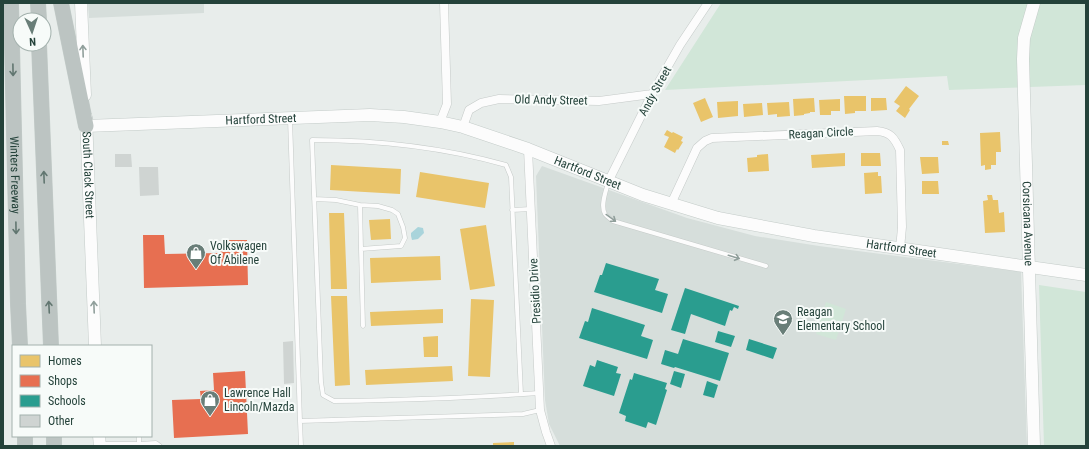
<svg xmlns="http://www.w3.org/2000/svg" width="1089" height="449" viewBox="0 0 1089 449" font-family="'Roboto Condensed',sans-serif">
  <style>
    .built { fill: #d6dedb }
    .green { fill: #d1e6d8 }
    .water { fill: #a9d4db }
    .homes { fill: #e9c46a }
    .shops { fill: #e76f51 }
    .schools { fill: #2a9d8f }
    .building { fill: #cfd4d2 }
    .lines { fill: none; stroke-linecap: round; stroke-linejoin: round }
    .lane-casing { stroke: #c5cac8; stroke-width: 5 }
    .street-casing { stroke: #c5cac8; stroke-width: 9 }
    .secondary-casing { stroke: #c3cbc8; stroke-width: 13 }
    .highway-casing { stroke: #c3ccc9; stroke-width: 16 }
    .lane { stroke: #fcfcfc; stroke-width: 4 }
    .street { stroke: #fcfcfc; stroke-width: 8 }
    .secondary { stroke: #fcfcfc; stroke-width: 12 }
    .highway { stroke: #bcc4c2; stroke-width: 15 }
    .oneway { stroke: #909f9b }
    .oneway2 { stroke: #617670 }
    .labels { text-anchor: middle; stroke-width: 4; stroke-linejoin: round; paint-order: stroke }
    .street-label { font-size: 12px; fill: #24423a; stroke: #f7fbf9 }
    .poi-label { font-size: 12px; fill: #24423a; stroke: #f7fbf9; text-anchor: start }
  </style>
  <rect width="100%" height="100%" fill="#e8edeb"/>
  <path class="built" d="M88 3H204V13L89 18Z
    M542 166 687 218 755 236 819 246 1021 272 1027 446H560L549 424 545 400 536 176Z"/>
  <path class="green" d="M721 3H1086V85L949 90 947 76 665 90Z
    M1039 285 1086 292V446H1044Z
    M826 302 846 309 836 340 816 334Z"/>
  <path class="water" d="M418 227 423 228 424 233 418 239 412 240 411 236V233Z"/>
  <path class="homes" d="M906 86 919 96 909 109 910 110 905 118 896 111 900 106 894 102Z
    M844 96H866V111H855V113L845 114Z
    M705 98 713 117 701 122 693 103Z
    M814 98 815 112H810V113L804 114V115L794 116 793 99Z
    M871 98H886L887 110 871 111Z
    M840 99V111H831V115H820L819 100Z
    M738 101V116L718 118 717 102Z
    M789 102 790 116 777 117V114L768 115 767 103Z
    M762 103 763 115 744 117 743 104Z
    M667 130 672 133 673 132 683 137 681 141 683 142 678 150 677 149 675 153 664 147 669 137 664 135Z
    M1000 132 1001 152H996V165H991V169L985 170V165L981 166 980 133Z
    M942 141H948L949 145H942Z
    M845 153V166L812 168 811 155Z
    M861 153H880L881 166H861Z
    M768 154 769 171 748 172 747 158 757 157V155Z
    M920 157H938L939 173 922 174Z
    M331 165 401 169 400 194 330 190Z
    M420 172 489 183 485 208 416 197Z
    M878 172V176H881L882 193 865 194 864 173Z
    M922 181H938L939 194H922Z
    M987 195H992L993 200H998L999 213 1004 212 1005 232 985 233 983 201 988 200Z
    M329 213H344L347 289H331Z
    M390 219 391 239 371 240 369 220Z
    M486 225 495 286 470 290 460 229Z
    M440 256 441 280 371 283 370 258Z
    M331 296H347L350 385 335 386Z
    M471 299 494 300 490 377 468 376Z
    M443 309V323L371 326 370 312Z
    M438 336V357H424L423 337Z
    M452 366 453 381 366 385 365 370Z
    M514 442V446H493V443Z"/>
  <path class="shops" d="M143 235H164L165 254 220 253 219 245H229L228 240H247L248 285 144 288Z
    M245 371 248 434 174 438 172 400 201 399 200 391 214 390 213 373Z"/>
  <path class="schools" d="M606 263 659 279 655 290 668 294 662 313 594 292 600 275H602Z
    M685 288 739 306 738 309 734 307 732 311 730 310 725 326 691 314 685 334 671 330Z
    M592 308 645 325 641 336 653 340 647 359 579 338 585 321 588 322Z
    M718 331 735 336 731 347 715 342Z
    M683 339 729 353 720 381 675 367 674 368 661 364 665 350 678 354Z
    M749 339 777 348 773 359 746 350Z
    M597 360 618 367 616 373 621 374 614 396 583 386 590 365 595 367Z
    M674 371 685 374 681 388 670 384Z
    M634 373 667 383 665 389 667 390 656 425 648 422 646 428 625 421 626 416 619 413 630 379 632 380Z
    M707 381 718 385 714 398 703 395Z"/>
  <path class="building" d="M115 154H131L132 167H115Z
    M139 167H158L159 195 140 196Z
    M293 341 294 383 284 384 283 342Z"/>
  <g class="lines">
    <defs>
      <path id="lane" d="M290 119 300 421
        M608 183C606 191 600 206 605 214 607 217 611 219 613 221L766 266
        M314 199 336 200 360 205 378 206 392 210 398 214 403 227 405 238 401 246 361 249 360 205
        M512 210 531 209
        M361 249 363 326
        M521 394 511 177 506 165C442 147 379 140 312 140L321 382 323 395 334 401C402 400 471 398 539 393
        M102 444H139V436
        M139 444 156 443 160 446
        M301 446 300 421 523 414 540 410"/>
      <path id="street" d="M440 122 447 104 444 3
        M463 127 469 110 481 103 499 99 599 101 652 94
        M528 149 540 410 546 432 551 446
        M608 182 652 94 680 45 708 3
        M671 204 697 148 705 141 712 138 877 131C890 132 894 137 900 150L902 227 900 249"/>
      <g id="secondary">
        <path d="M81 3 85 95"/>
        <path id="s1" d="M1034 3 1024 38 1023 59 1034 446"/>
        <path id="s2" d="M86 117 95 346"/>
        <path id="s3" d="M86 126 370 115 404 117 440 122 463 127 528 149 643 195 718 218 814 236 1086 275"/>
        <path d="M99 436 100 446"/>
      </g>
      <g id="highway">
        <path id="s4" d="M11 3 18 304 20 346"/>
        <path d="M38 3 39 20"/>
        <path d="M61 3 86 126"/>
        <path d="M39 44 51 346"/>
        <path d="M25 436V446"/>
        <path d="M54 436V446"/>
      </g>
    </defs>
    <use href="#lane" class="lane-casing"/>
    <use href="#street" class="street-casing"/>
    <use href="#secondary" class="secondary-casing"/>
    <use href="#highway" class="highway-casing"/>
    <use href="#lane" class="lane"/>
    <use href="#street" class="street"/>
    <use href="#secondary" class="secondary"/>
    <use href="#highway" class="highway"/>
  </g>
  <defs><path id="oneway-shaft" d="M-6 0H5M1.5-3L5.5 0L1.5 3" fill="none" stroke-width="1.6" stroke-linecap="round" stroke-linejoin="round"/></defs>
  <g class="oneway">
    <use href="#oneway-shaft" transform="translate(83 51) rotate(-92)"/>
    <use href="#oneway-shaft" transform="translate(611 218) rotate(36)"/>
    <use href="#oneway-shaft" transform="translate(734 257) rotate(17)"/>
    <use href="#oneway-shaft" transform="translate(94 307) rotate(-92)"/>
  </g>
  <g class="oneway2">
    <use href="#oneway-shaft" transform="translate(13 70) rotate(89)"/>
    <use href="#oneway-shaft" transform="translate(44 177) rotate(-92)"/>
    <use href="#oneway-shaft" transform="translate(16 228) rotate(89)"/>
    <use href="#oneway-shaft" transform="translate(49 307) rotate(-93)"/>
  </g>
  <defs>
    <symbol id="shop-pin" viewBox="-11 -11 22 30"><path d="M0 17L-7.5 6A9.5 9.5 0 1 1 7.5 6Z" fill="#697e78" stroke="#f7fbf9"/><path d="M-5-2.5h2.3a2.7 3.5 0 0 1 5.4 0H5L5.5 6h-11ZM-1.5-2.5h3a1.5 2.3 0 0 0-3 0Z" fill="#fff"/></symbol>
    <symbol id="school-pin" viewBox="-11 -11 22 30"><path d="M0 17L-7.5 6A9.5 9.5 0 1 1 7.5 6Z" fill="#697e78" stroke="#f7fbf9"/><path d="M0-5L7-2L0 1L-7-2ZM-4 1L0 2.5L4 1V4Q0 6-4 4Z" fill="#fff"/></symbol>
  </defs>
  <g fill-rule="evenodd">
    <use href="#shop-pin" x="185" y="242" width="22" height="30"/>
    <use href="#school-pin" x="772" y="308" width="22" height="30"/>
    <use href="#shop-pin" x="199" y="389" width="22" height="30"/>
  </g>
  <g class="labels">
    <g class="street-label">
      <text transform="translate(655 91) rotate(-61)" y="4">Andy Street</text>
      <text transform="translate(551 100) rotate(1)" y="4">Old Andy Street</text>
      <text dy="4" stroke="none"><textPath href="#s3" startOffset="175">Hartford Street</textPath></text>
      <text transform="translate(821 133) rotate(-3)" y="4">Reagan Circle</text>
      <text dy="4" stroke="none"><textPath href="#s3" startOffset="511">Hartford Street</textPath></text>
      <text dy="4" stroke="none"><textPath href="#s4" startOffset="172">Winters Freeway</textPath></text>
      <text dy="4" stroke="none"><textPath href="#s2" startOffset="58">South Clack Street</textPath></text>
      <text dy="4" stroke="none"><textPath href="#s1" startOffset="222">Corsicana Avenue</textPath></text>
      <text dy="4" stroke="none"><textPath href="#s3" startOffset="835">Hartford Street</textPath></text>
      <text transform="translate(535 291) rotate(-93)" y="4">Presidio Drive</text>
    </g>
    <g class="poi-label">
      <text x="210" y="250">Volkswagen<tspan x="210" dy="14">Of Abilene</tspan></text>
      <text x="797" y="316">Reagan<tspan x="797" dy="14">Elementary School</tspan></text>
      <text x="224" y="397">Lawrence Hall<tspan x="224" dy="14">Lincoln/Mazda</tspan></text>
    </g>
  </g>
  <rect width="1089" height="449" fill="none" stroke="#24423a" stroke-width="8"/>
  <rect x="12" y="345" width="140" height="92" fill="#f7fbf9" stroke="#a3b1ad"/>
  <rect x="20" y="355" width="20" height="12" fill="#e9c46a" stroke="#a3b1ad"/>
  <text x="48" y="365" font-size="12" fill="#24423a">Homes</text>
  <rect x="20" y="375" width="20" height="12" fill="#e76f51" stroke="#a3b1ad"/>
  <text x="48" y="385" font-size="12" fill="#24423a">Shops</text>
  <rect x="20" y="395" width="20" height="12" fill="#2a9d8f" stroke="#a3b1ad"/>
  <text x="48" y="405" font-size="12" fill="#24423a">Schools</text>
  <rect x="20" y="415" width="20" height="12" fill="#cfd4d2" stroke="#a3b1ad"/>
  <text x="48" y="425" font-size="12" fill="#24423a">Other</text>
  <g transform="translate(32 32) rotate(177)"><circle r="19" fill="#f7fbf9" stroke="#a3b1ad"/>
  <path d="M0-3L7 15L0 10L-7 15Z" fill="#697e78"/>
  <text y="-6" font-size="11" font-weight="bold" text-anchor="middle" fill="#24423a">N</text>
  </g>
</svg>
